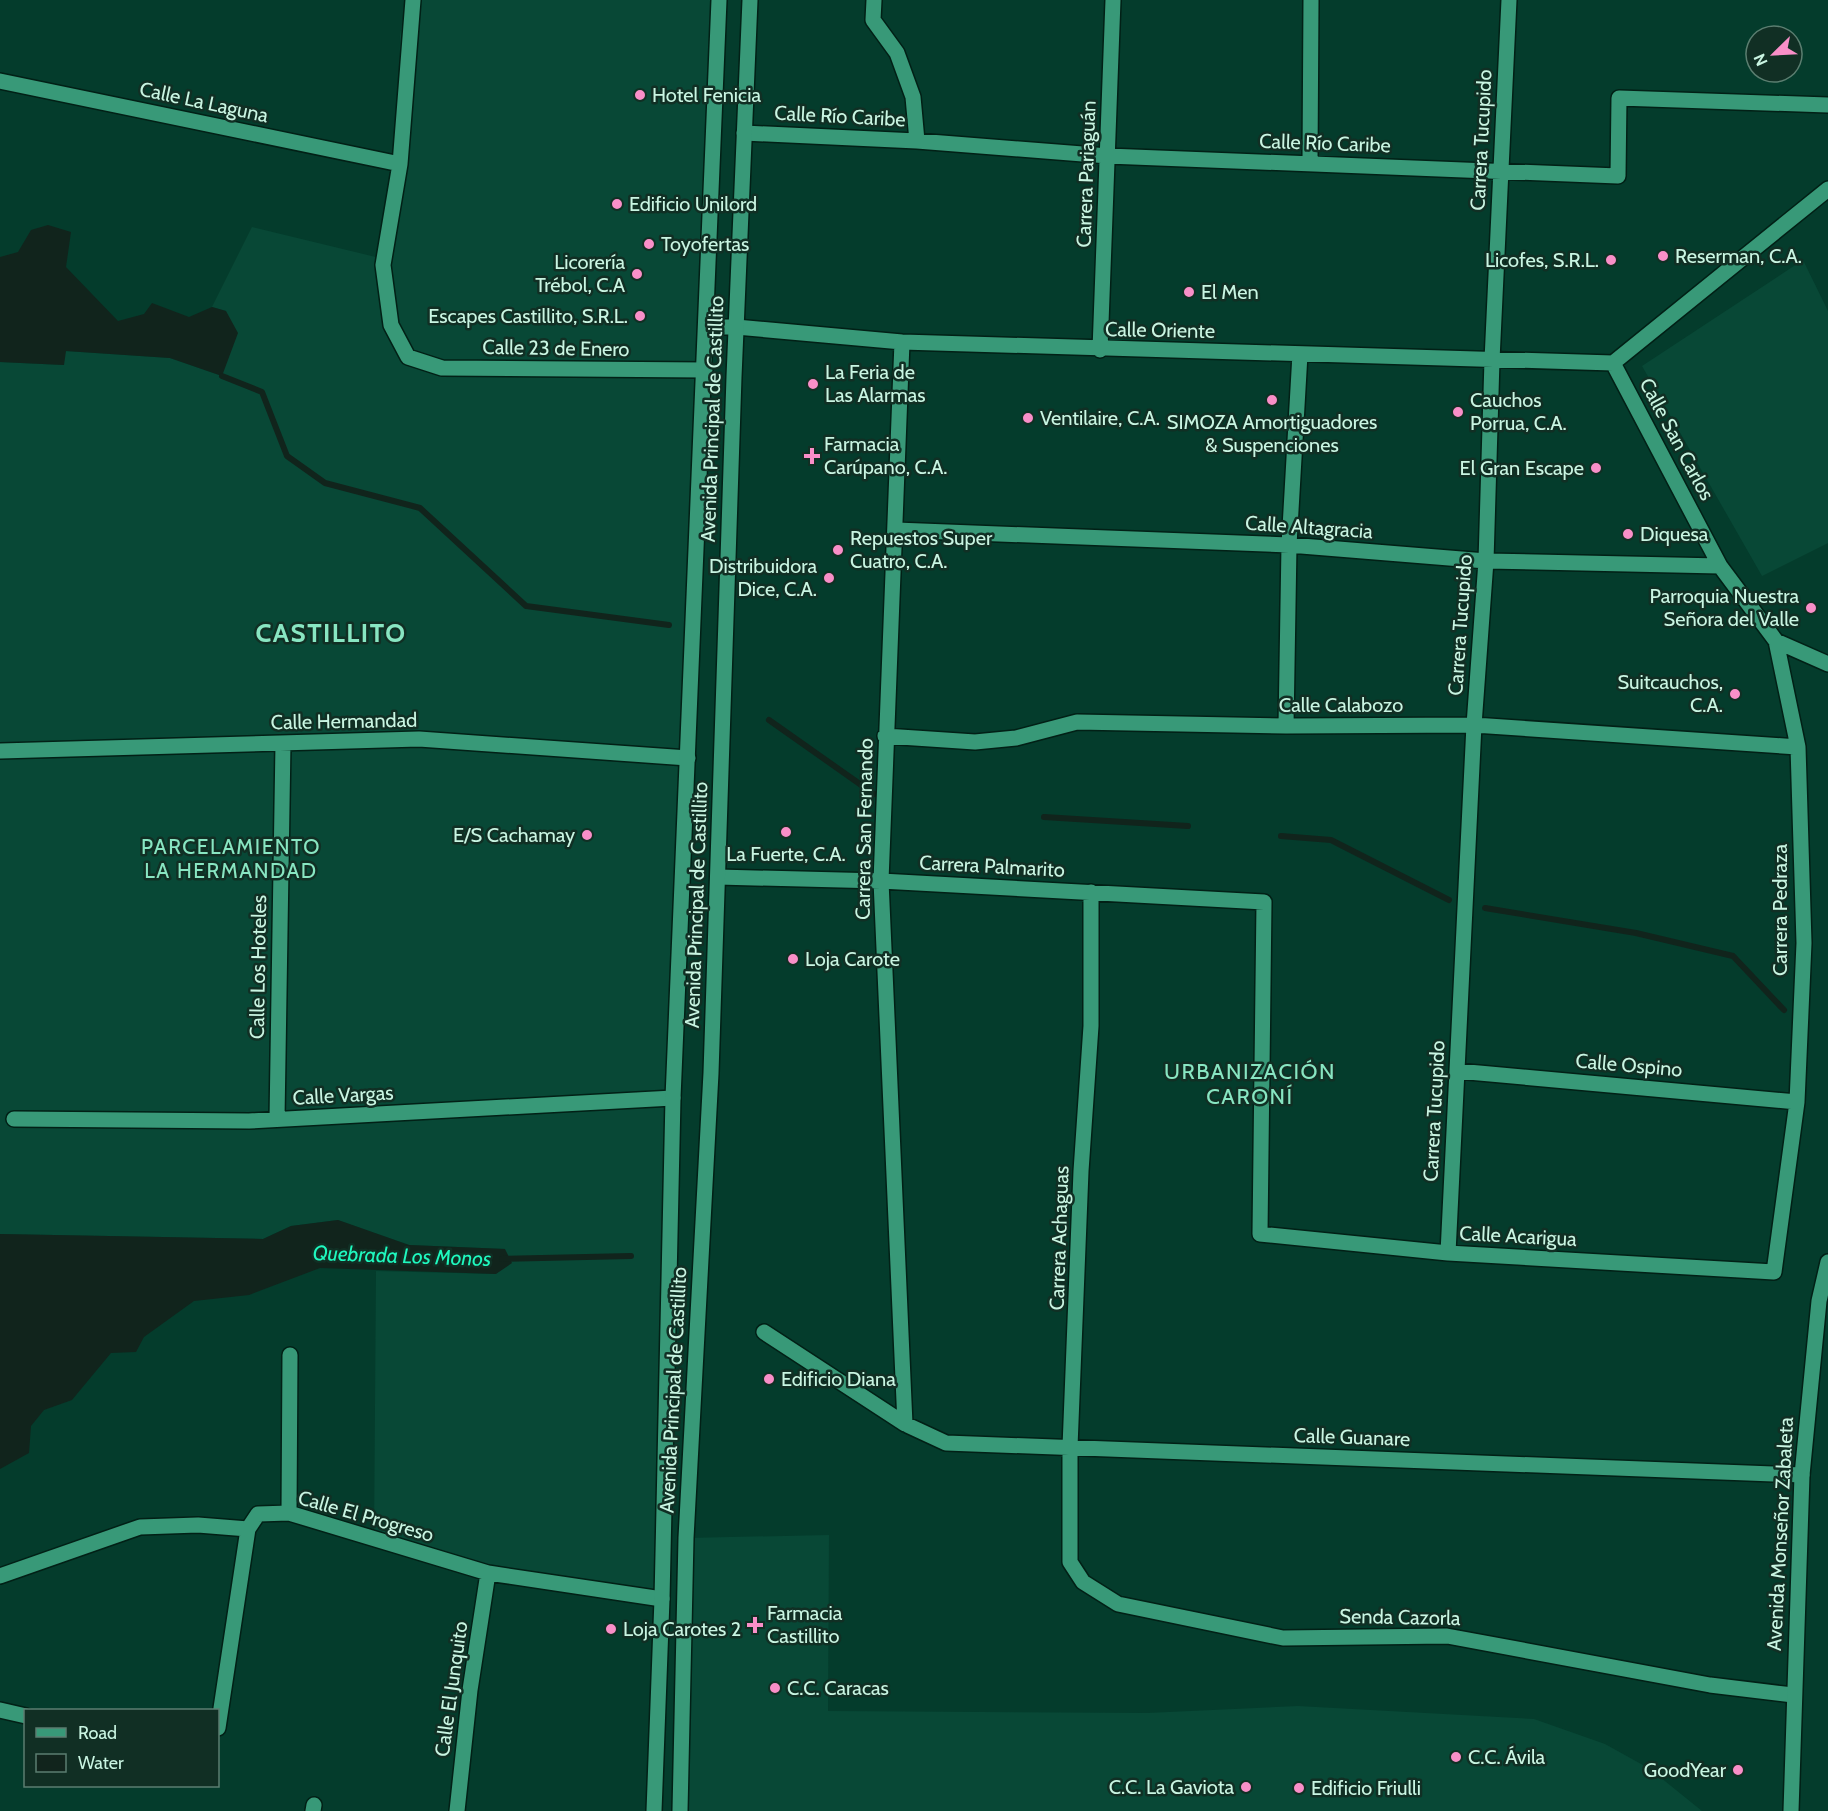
<svg xmlns="http://www.w3.org/2000/svg" width="1828" height="1811" viewBox="0 0 1828 1811" font-family="Cabin,sans-serif">
  <style>
    .built { fill: #084836 }
    .water { fill: #11241c }
    .lines { fill: none; stroke-linecap: round; stroke-linejoin: round }
    .stream { stroke: #11241c; stroke-width: 6 }
    .minor-casing { stroke: #022016; stroke-width: 18 }
    .tertiary-casing { stroke: #022016; stroke-width: 18 }
    .secondary-casing { stroke: #022016; stroke-width: 18 }
    .minor { stroke: #389978; stroke-width: 15 }
    .tertiary { stroke: #389978; stroke-width: 15 }
    .secondary { stroke: #389978; stroke-width: 15 }
    .poi-dot { fill: #f98fc8; stroke: #112f24; stroke-width: 2 }
    .labels { text-anchor: middle; stroke-width: 5; stroke-linejoin: round; paint-order: stroke }
    .poi-label { font-size: 20px; fill: #c9f5e2; stroke: #112f24; text-anchor: start }
    .street-label { font-size: 20px; fill: #c9f5e2; stroke: #112f24 }
    .neighbourhood-label { font-size: 21px; letter-spacing: 1.5px; fill: #88e6c2; stroke: #112f24 }
    .water-label { font-size: 21px; font-style: italic; fill: #1ff9bf; stroke: #112f24 }
    .quarter-label { font-size: 22px; letter-spacing: 1.5px; fill: #88e6c2; stroke: #112f24 }
    .district-label { font-size: 26px; font-weight: bold; letter-spacing: 1.5px; fill: #88e6c2; stroke: #112f24 }
  </style>
  <rect width="100%" height="100%" fill="#043c2c"/>
  <path class="built" d="M406 0H723L677 1065 662 1597 492 1572 374 1539 376 1271 496 1274 505 1249 409 1245 338 1220 291 1226 263 1239 0 1234V362L63 365 65 351 170 358 222 376 226 311 212 307 252 227 384 259 398 186 400 36Z
    M1803 260 1828 311V543L1762 576 1642 366Z
    M829 1535 828 1711 1147 1713 1298 1706 1534 1719 1605 1744 1650 1769 1702 1811H680L686 1538Z"/>
  <path class="water" d="M48 225 71 232 66 267 118 321 144 314 152 303 189 317 212 307 226 311 238 333 222 376 170 358 66 351 64 365 0 362V257L18 252 31 230Z
    M338 1220 409 1245 505 1249 512 1263 496 1274 320 1268 249 1295 194 1301 144 1337 136 1352 111 1353 72 1400 44 1410 31 1426 29 1453 0 1469V1234L263 1239 291 1226Z"/>
  <g class="lines">
    <path class="stream" d="M222 376 262 392 287 456 325 483 420 508 526 606 669 625
      M769 720 874 794
      M1044 817 1188 826
      M1281 836 1331 840 1449 900
      M1485 908 1636 933 1733 956 1784 1010
      M502 1259 631 1256"/>
    <defs>
      <path id="minor" d="M413 0 400 164 383 265 391 325 408 357 442 368 705 370
        M874 0 873 20 897 53 913 97 917 141
        M0 81 400 164
        M744 133 917 141 1108 156 1618 176 1619 98 1828 105
        M1310 162 1311 0
        M707 327H736L902 342 1613 363
        M902 342 881 881 905 1424
        M1100 350 1113 0
        M1613 363 1828 189
        M896 530 1289 545 1486 561 1720 566
        M1776 641 1828 664
        M1286 726 1289 545 1300 354
        M885 736 975 742 1016 738 1077 722 1286 726 1474 725 1798 747
        M0 751 419 739 688 758
        M718 877 881 881 1264 902 1260 1234 1448 1253 1774 1272 1797 1102 1804 943 1798 747 1776 641 1720 566 1613 363
        M1091 892V1026L1081 1171 1070 1447V1562L1083 1582 1118 1604 1283 1638 1447 1636 1710 1685 1793 1695
        M1457 1071 1797 1102
        M14 1119 249 1121 673 1098
        M277 1119 283 743
        M1448 1253 1474 725 1486 561 1492 360 1509 0
        M764 1332 905 1424 946 1443 1802 1475
        M289 1513 290 1355
        M0 1576 140 1527 198 1525 248 1529 258 1514 289 1513 488 1573 662 1599
        M0 1710 26 1716
        M218 1728 248 1529
        M313 1811 314 1805
        M457 1811 470 1690 488 1573"/>
      <path id="tertiary" d="M1791 1811 1802 1475 1819 1301 1828 1262"/>
      <path id="secondary" d="M654 1811 662 1599 673 1098 719 0
        M680 1811 686 1538 711 1073 734 377 750 0"/>
    </defs>
    <use href="#minor" class="minor-casing"/>
    <use href="#tertiary" class="tertiary-casing"/>
    <use href="#secondary" class="secondary-casing"/>
    <use href="#minor" class="minor"/>
    <use href="#tertiary" class="tertiary"/>
    <use href="#secondary" class="secondary"/>
  </g>
  <g class="poi-dot">
    <circle cx="640" cy="95" r="6"/>
    <circle cx="617" cy="204" r="6"/>
    <circle cx="649" cy="244" r="6"/>
    <circle cx="1663" cy="256" r="6"/>
    <circle cx="1611" cy="260" r="6"/>
    <circle cx="637" cy="274" r="6"/>
    <circle cx="1189" cy="292" r="6"/>
    <circle cx="640" cy="316" r="6"/>
    <circle cx="813" cy="384" r="6"/>
    <circle cx="1272" cy="400" r="6"/>
    <circle cx="1458" cy="412" r="6"/>
    <circle cx="1028" cy="418" r="6"/>
    <path d="M809 447h6v6h6v6h-6v6h-6v-6h-6v-6h6z"/>
    <circle cx="1596" cy="468" r="6"/>
    <circle cx="1628" cy="534" r="6"/>
    <circle cx="838" cy="550" r="6"/>
    <circle cx="829" cy="578" r="6"/>
    <circle cx="1811" cy="608" r="6"/>
    <circle cx="1735" cy="694" r="6"/>
    <circle cx="786" cy="832" r="6"/>
    <circle cx="587" cy="835" r="6"/>
    <circle cx="793" cy="959" r="6"/>
    <circle cx="769" cy="1379" r="6"/>
    <path d="M752 1616h6v6h6v6h-6v6h-6v-6h-6v-6h6z"/>
    <circle cx="611" cy="1629" r="6"/>
    <circle cx="775" cy="1688" r="6"/>
    <circle cx="1456" cy="1757" r="6"/>
    <circle cx="1738" cy="1770" r="6"/>
    <circle cx="1246" cy="1787" r="6"/>
    <circle cx="1299" cy="1788" r="6"/>
  </g>
  <g class="labels">
    <g class="poi-label">
      <text x="652" y="102">Hotel Fenicia</text>
      <text x="629" y="211">Edificio Unilord</text>
      <text x="661" y="251">Toyofertas</text>
      <text x="1675" y="263">Reserman, C.A.</text>
      <text x="1599" y="267" text-anchor="end">Licofes, S.R.L.</text>
      <text x="625" y="269" text-anchor="end">Licorería<tspan x="625" dy="23">Trébol, C.A</tspan></text>
      <text x="1201" y="299">El Men</text>
      <text x="628" y="323" text-anchor="end">Escapes Castillito, S.R.L.</text>
      <text x="825" y="379">La Feria de<tspan x="825" dy="23">Las Alarmas</tspan></text>
      <text x="1470" y="407">Cauchos<tspan x="1470" dy="23">Porrua, C.A.</tspan></text>
      <text x="1040" y="425">Ventilaire, C.A.</text>
      <text x="1272" y="429" text-anchor="middle">SIMOZA Amortiguadores<tspan x="1272" dy="23">&amp; Suspenciones</tspan></text>
      <text x="824" y="451">Farmacia<tspan x="824" dy="23">Carúpano, C.A.</tspan></text>
      <text x="1584" y="475" text-anchor="end">El Gran Escape</text>
      <text x="1640" y="541">Diquesa</text>
      <text x="850" y="545">Repuestos Super<tspan x="850" dy="23">Cuatro, C.A.</tspan></text>
      <text x="817" y="573" text-anchor="end">Distribuidora<tspan x="817" dy="23">Dice, C.A.</tspan></text>
      <text x="1799" y="603" text-anchor="end">Parroquia Nuestra<tspan x="1799" dy="23">Señora del Valle</tspan></text>
      <text x="1723" y="689" text-anchor="end">Suitcauchos,<tspan x="1723" dy="23">C.A.</tspan></text>
      <text x="575" y="842" text-anchor="end">E/S Cachamay</text>
      <text x="786" y="861" text-anchor="middle">La Fuerte, C.A.</text>
      <text x="805" y="966">Loja Carote</text>
      <text x="781" y="1386">Edificio Diana</text>
      <text x="767" y="1620">Farmacia<tspan x="767" dy="23">Castillito</tspan></text>
      <text x="623" y="1636">Loja Carotes 2</text>
      <text x="787" y="1695">C.C. Caracas</text>
      <text x="1468" y="1764">C.C. Ávila</text>
      <text x="1726" y="1777" text-anchor="end">GoodYear</text>
      <text x="1234" y="1794" text-anchor="end">C.C. La Gaviota</text>
      <text x="1311" y="1795">Edificio Friulli</text>
    </g>
    <g class="street-label">
      <text transform="translate(204 102) rotate(12)" y="7">Calle La Laguna</text>
      <text transform="translate(840 116) rotate(3)" y="7">Calle Río Caribe</text>
      <text transform="translate(1481 140) rotate(-87)" y="7">Carrera Tucupido</text>
      <text transform="translate(1325 143) rotate(2)" y="7">Calle Río Caribe</text>
      <text transform="translate(1086 174) rotate(-88)" y="7">Carrera Pariaguán</text>
      <text transform="translate(1160 330) rotate(1)" y="7">Calle Oriente</text>
      <text transform="translate(556 348) rotate(1)" y="7">Calle 23 de Enero</text>
      <text transform="translate(712 419) rotate(-88)" y="7">Avenida Principal de Castillito</text>
      <text transform="translate(1677 439) rotate(62)" y="7">Calle San Carlos</text>
      <text transform="translate(1309 527) rotate(4)" y="7">Calle Altagracia</text>
      <text transform="translate(1460 625) rotate(-86)" y="7">Carrera Tucupido</text>
      <text x="1341" y="712">Calle Calabozo</text>
      <text transform="translate(344 721) rotate(-1)" y="7">Calle Hermandad</text>
      <text transform="translate(864 829) rotate(-89)" y="7">Carrera San Fernando</text>
      <text transform="translate(992 866) rotate(3)" y="7">Carrera Palmarito</text>
      <text transform="translate(696 905) rotate(-88)" y="7">Avenida Principal de Castillito</text>
      <text transform="translate(1780 910) rotate(-90)" y="7">Carrera Pedraza</text>
      <text transform="translate(258 967) rotate(-89)" y="7">Calle Los Hoteles</text>
      <text transform="translate(1629 1065) rotate(5)" y="7">Calle Ospino</text>
      <text transform="translate(343 1095) rotate(-3)" y="7">Calle Vargas</text>
      <text transform="translate(1434 1111) rotate(-87)" y="7">Carrera Tucupido</text>
      <text transform="translate(1518 1236) rotate(3)" y="7">Calle Acarigua</text>
      <text transform="translate(1059 1238) rotate(-88)" y="7">Carrera Achaguas</text>
      <text transform="translate(673 1390) rotate(-87)" y="7">Avenida Principal de Castillito</text>
      <text transform="translate(1352 1437) rotate(2)" y="7">Calle Guanare</text>
      <text transform="translate(366 1516) rotate(16)" y="7">Calle El Progreso</text>
      <text transform="translate(1780 1534) rotate(-87)" y="7">Avenida Monseñor Zabaleta</text>
      <text transform="translate(1400 1617) rotate(1)" y="7">Senda Cazorla</text>
      <text transform="translate(451 1689) rotate(-82)" y="7">Calle El Junquito</text>
    </g>
    <g class="neighbourhood-label">
      <text x="231" y="854">PARCELAMIENTO<tspan x="231" dy="24">LA HERMANDAD</tspan></text>
    </g>
    <g class="water-label">
      <text transform="translate(402 1256) rotate(2)" y="7">Quebrada Los Monos</text>
    </g>
    <g class="quarter-label">
      <text x="1250" y="1079">URBANIZACIÓN<tspan x="1250" dy="25">CARONÍ</tspan></text>
    </g>
    <g class="district-label">
      <text x="331" y="642">CASTILLITO</text>
    </g>
  </g>
  <rect x="24" y="1709" width="195" height="78" fill="#112f24" stroke="#5b7e70" stroke-width="1.5"/>
  <rect x="36" y="1728" width="30" height="9" fill="#389978" stroke="#5b7e70" stroke-width="1.5"/>
  <text x="78" y="1739" font-size="18" fill="#c9f5e2">Road</text>
  <rect x="36" y="1754" width="30" height="18" fill="#11241c" stroke="#5b7e70" stroke-width="1.5"/>
  <text x="78" y="1769" font-size="18" fill="#c9f5e2">Water</text>
  <g transform="translate(1774 54) rotate(246)"><circle r="28" fill="#112f24" stroke="#5b7e70" stroke-width="1.5"/>
  <path d="M0-4.5L10 22L0 15L-10 22Z" fill="#f98fc8"/>
  <text y="-9" font-size="16" font-weight="bold" text-anchor="middle" fill="#c9f5e2">N</text>
  </g>
</svg>
